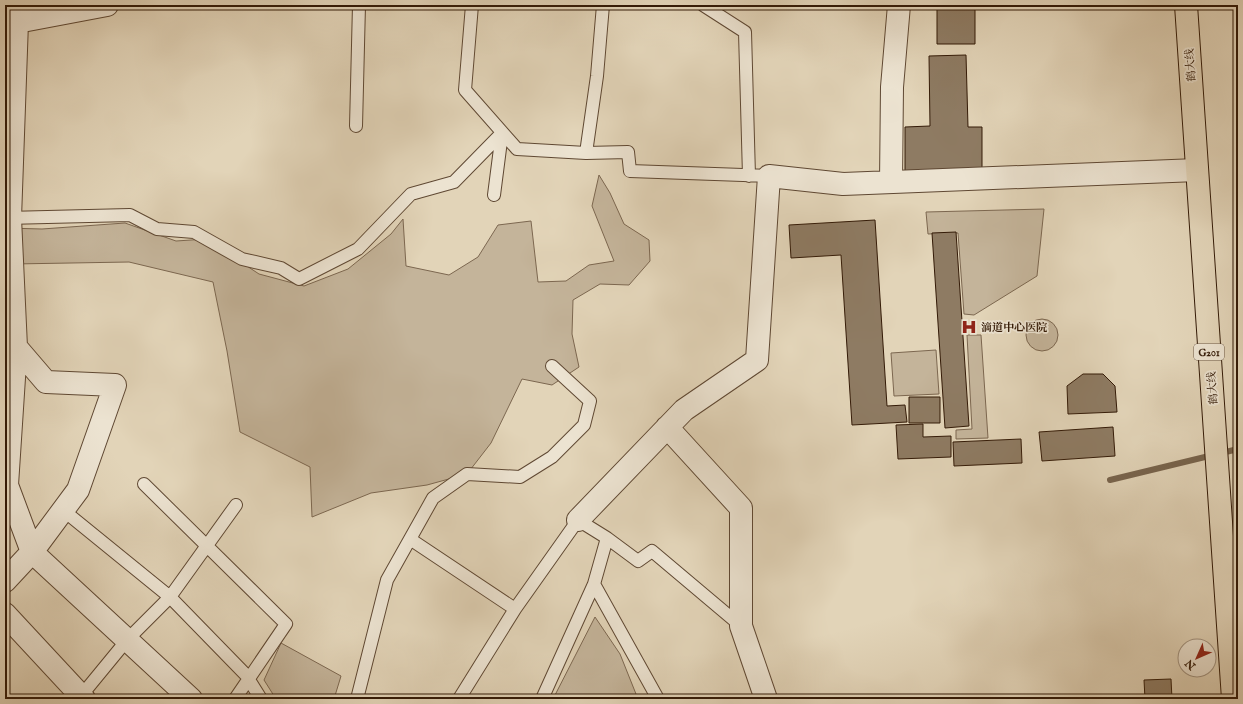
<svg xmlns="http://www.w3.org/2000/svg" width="1243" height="704" viewBox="0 0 1243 704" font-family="'IM FELL English','Noto Serif SC',serif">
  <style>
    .green { fill: #c4b49a; stroke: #7c6750 }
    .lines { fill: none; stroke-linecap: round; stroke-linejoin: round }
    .stream { stroke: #78644d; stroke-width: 6 }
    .building { fill: #8e7b63; stroke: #331a07 }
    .lane-casing { stroke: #5f4833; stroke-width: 14 }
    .street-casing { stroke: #5f4833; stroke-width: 24 }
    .highway-casing { stroke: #331a07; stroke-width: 24 }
    .lane { stroke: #ece3d1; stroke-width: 12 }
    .street { stroke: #ece3d1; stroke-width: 22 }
    .highway { stroke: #e2d4b8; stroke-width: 22 }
    .labels { text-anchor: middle; stroke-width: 3.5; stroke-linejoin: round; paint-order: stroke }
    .shield { fill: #ece3d1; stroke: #6a5644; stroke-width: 1 }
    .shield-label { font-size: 10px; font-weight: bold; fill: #331a07 }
    .street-label { font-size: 11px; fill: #331a07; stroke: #ece3d1 }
    .poi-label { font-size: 11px; font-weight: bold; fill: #331a07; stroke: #ece3d1; text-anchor: start }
  </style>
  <rect width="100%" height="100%" fill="#e2d4b8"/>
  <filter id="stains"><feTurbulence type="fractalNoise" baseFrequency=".005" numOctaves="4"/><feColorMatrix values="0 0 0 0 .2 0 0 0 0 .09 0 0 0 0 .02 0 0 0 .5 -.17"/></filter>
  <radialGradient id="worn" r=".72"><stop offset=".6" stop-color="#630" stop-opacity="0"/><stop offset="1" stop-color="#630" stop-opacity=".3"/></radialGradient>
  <path class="green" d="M599 175 610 193 624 224 649 240 650 261 629 285 600 284 573 300 572 334 579 367 552 385 522 379 491 443 467 474 427 485 371 493 312 517 310 467 240 432 227 351 213 282 129 262 13 264 5 228 42 229 125 223 176 241 206 239 259 274 304 286 348 269 391 234 403 219 406 266 449 275 478 257 498 225 531 221 538 282 566 281 589 265 614 261 592 206Z
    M1044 209 1037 276 974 315 964 314 958 233 928 234 926 212Z
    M1026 335a16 16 0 1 1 32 0a16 16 0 1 1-32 0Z
    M967 335H981L988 438 956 439V430L972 429Z
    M936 350 939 394 894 396 891 353Z
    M595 617 620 654 638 699H553Z
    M281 643 341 676 334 699H276L264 680Z"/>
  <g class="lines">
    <path class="stream" d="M1110 480 1238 449"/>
  </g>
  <path class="building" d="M937 5H975V44H937Z
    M966 55 968 127H982V170L905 171V127L930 126 929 56Z
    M875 220 887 406 905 405 907 422 852 425 841 255 791 258 789 225Z
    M956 232 969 426 945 428 932 233Z
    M1083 374H1103L1115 386 1117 412 1068 414 1067 386Z
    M909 397H940V423H909Z
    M923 424V437L951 436V457L898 459 896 425Z
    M1113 427 1115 456 1042 461 1039 432Z
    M1021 439 1022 463 954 466 953 442Z
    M1171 679 1172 699H1145L1144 680Z"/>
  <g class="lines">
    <defs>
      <path id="lane" d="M472 5 465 90 517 149 586 153 628 152 630 171 769 176
        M703 5 745 32 749 176
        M356 126 359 5
        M586 153 597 76 603 5
        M494 195 502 133
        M6 218 130 215 157 229 194 232 242 259 281 268 299 279 358 249 411 194 454 182 502 133
        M144 484 286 624 235 699
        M63 510 170 597 246 675 261 699
        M607 538 638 561 652 551 741 626
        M410 539 515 609
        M81 696 127 640 170 597 236 505
        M357 699 387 580 433 498 467 474 520 477 552 457 584 425 590 401 552 366
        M459 699 515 609 578 520 607 538 594 584 658 699
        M542 699 594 584"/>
      <path id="street" d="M17 22 107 5
        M891 182 892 87 899 5
        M8 349 16 347 46 382 115 385 78 490 32 552 191 699
        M667 427 741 508V626L766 699
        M578 520 684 410 757 360 769 176 843 184 1197 170
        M5 581 32 552 7 485 16 347 10 218 17 22 16 5
        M5 614 84 699"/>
      <path id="highway" d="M1186 5 1233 699"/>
    </defs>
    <use href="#lane" class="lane-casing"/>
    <use href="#street" class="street-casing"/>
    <use href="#highway" class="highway-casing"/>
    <use href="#lane" class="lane"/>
    <use href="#street" class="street"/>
    <use href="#highway" class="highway"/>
  </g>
  <defs>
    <symbol id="hospital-bare" viewBox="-9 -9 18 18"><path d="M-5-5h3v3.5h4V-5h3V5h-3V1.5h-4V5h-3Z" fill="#8f2418" stroke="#ece3d1" stroke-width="2.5" paint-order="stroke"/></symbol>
  </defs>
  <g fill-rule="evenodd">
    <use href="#hospital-bare" x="958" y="316" width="22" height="22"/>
  </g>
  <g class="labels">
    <rect class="shield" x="1194" y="344" width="30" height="16" rx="3"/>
    <g class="shield-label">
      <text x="1209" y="356">G201</text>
    </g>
    <g class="street-label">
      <text transform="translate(1190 65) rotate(-94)" y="4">鹤大线</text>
      <text transform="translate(1212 388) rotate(-94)" y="4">鹤大线</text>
    </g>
    <g class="poi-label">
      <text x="981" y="331">滴道中心医院</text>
    </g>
  </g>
  <rect width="1243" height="704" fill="none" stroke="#e2d4b8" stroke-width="20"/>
  <rect x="6" y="6" width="1231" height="692" fill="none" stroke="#331a07" stroke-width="2"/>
  <rect x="10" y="10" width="1223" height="684" fill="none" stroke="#331a07"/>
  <g transform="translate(1197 658) rotate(225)"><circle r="19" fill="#ece3d1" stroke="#a29380"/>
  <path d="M0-3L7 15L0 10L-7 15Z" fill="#8f2418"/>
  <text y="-6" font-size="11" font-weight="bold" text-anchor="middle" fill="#331a07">N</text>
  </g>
  <rect width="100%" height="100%" filter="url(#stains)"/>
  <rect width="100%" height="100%" fill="url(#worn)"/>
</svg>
